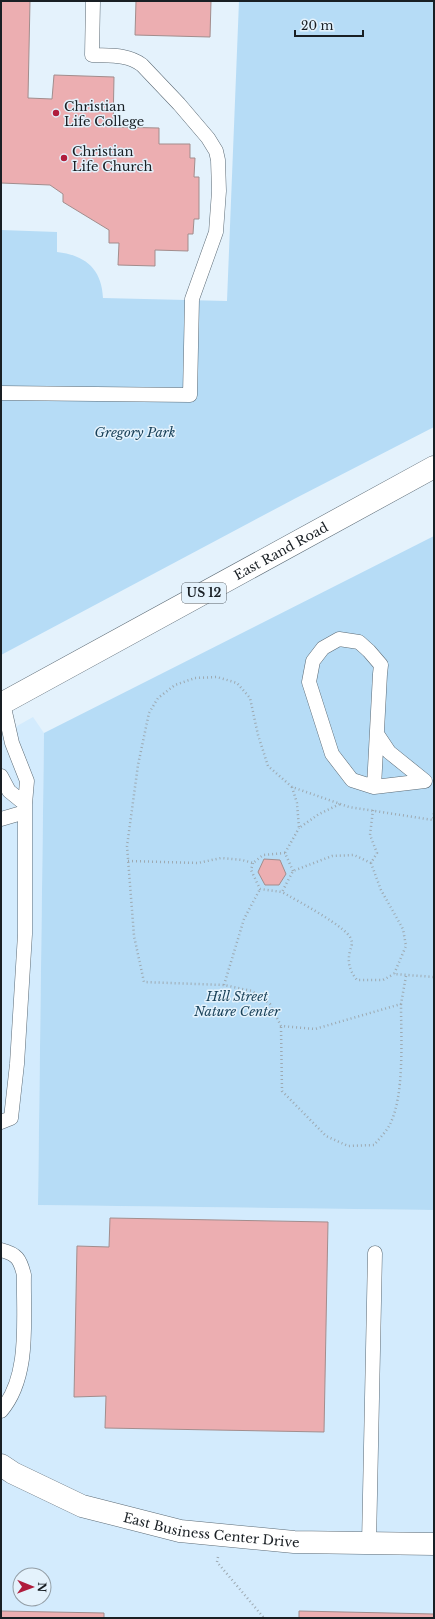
<svg xmlns="http://www.w3.org/2000/svg" width="435" height="1619" viewBox="0 0 435 1619" font-family="'Libre Baskerville',serif">
  <style>
    .built { fill: #d3ebfd; fill-rule: evenodd }
    .green { fill: #b6dcf6 }
    .building { fill: #ecaeb1; stroke: #a28d8d }
    .lines { fill: none; stroke-linecap: round; stroke-linejoin: round }
    .service-casing { stroke: #5c6b76; stroke-width: 15 }
    .tertiary-casing { stroke: #5c6b76; stroke-width: 23 }
    .primary-casing { stroke: #5c6b76; stroke-width: 23 }
    .path { stroke: #9da9b1; stroke-width: 2.5; stroke-dasharray: 1 3; stroke-linecap: butt }
    .service { stroke: #fff; stroke-width: 14 }
    .tertiary { stroke: #fff; stroke-width: 22 }
    .primary { stroke: #fff; stroke-width: 22 }
    .poi-dot { fill: #b01c3c; stroke: #e4f2fc; stroke-width: 1.5 }
    .labels { text-anchor: middle; stroke-width: 3; stroke-linejoin: round; paint-order: stroke }
    .shield { fill: #e4f2fc; stroke: #565e65; stroke-width: 1 }
    .shield-label { font-size: 12px; font-weight: bold; fill: #191f24 }
    .poi-label { font-size: 13px; fill: #191f24; stroke: #e4f2fc; text-anchor: start }
    .park-label { font-size: 13px; font-style: italic; fill: #173f57; stroke: #e4f2fc }
    .street-label { font-size: 13px; fill: #191f24; stroke: #e4f2fc }
  </style>
  <rect width="100%" height="100%" fill="#e4f2fc"/>
  <path class="built" d="M33 717 44 733 38 1205 434 1210V1618H1V735ZM20 1575H44V1599H20Z"/>
  <path class="green" d="M239 1H434V427L296 498 1 655V230L57 232V252C85 255 102 269 103 298L227 301Z
    M434 536V1210L38 1205 44 733Z"/>
  <path class="building" d="M1 1H30L28 98 52 99 54 75 114 77 113 127 159 128V144H190V158H195L194 177H199V219H194L193 234H188V251L155 250V266L118 265 119 243H109V230L63 202V194L50 185 1 183Z
    M136 1H211L210 37 135 35Z
    M264 859 280 860 286 874 279 885H265L258 872Z
    M110 1218 328 1222 324 1432 105 1428 106 1396 74 1397 77 1246 109 1247Z
    M1 1611 104 1613V1618H1Z
    M299 1611 434 1614V1618H299Z"/>
  <g class="lines">
    <defs>
      <path id="service" d="M1 393 190 395 192 299 216 232 219 191 218 160 216 151 208 138 179 104 142 65C127 54 110 56 92 55L93 1
        M1 776 9 791 25 804 27 781 12 743 3 703
        M374 787 380 674 381 665 369 651 359 642 339 639 323 648 313 661 309 682 332 754 352 780 374 787 425 781 389 752 377 734
        M1 819 25 812
        M1 1122 11 1118 17 1064 25 934V804
        M1 1250C17 1254 20 1259 24 1275 23 1318 31 1376 1 1411
        M369 1543 375 1253"/>
      <g id="tertiary">
        <path id="s1" d="M1 1465 13 1473 82 1506 180 1531 294 1542 434 1544"/>
      </g>
      <g id="primary">
        <path id="s2" d="M1 704 434 467"/>
      </g>
    </defs>
    <use href="#service" class="service-casing"/>
    <use href="#tertiary" class="tertiary-casing"/>
    <use href="#primary" class="primary-casing"/>
    <path class="path" d="M292 787 297 803 299 828 319 814 340 804
      M373 810 370 835 377 853 371 863 381 890 403 929 406 946 394 974 434 977
      M128 861 198 863 221 858 242 860 253 863 263 855 285 853
      M253 863 251 870 260 889 282 892
      M371 863 354 855 332 856 293 871 282 892C296 900 347 927 351 939 353 944 351 947 350 951 347 963 350 971 357 980H383L394 974
      M293 871 285 853 299 828
      M406 976 401 1004 315 1029 281 1026 270 1004 252 991 224 985 144 982 134 936 127 846 138 765 149 713 158 698 175 685 195 678 217 677 237 683 250 698 258 735 268 766 292 787 349 807 433 820 434 812
      M224 985 244 919 260 889
      M281 1027 282 1091 326 1136 348 1146 374 1145C379 1139 385 1133 389 1126 405 1098 401 1036 401 1004
      M218 1557 217 1562 264 1618"/>
    <use href="#service" class="service"/>
    <use href="#tertiary" class="tertiary"/>
    <use href="#primary" class="primary"/>
  </g>
  <g class="poi-dot">
    <circle cx="56" cy="113" r="4"/>
    <circle cx="64" cy="158" r="4"/>
  </g>
  <g class="labels">
    <rect class="shield" x="182" y="583" width="44" height="20" rx="3"/>
    <g class="shield-label">
      <text x="204" y="597">US 12</text>
    </g>
    <g class="poi-label">
      <text x="64" y="111">Christian<tspan x="64" dy="15">Life College</tspan></text>
      <text x="72" y="156">Christian<tspan x="72" dy="15">Life Church</tspan></text>
    </g>
    <g class="park-label">
      <text x="135" y="437">Gregory Park</text>
      <text x="237" y="1001">Hill Street<tspan x="237" dy="15">Nature Center</tspan></text>
    </g>
    <g class="street-label">
      <text dy="5" stroke="none"><textPath href="#s2" startOffset="319">East Rand Road</textPath></text>
      <text dy="5" stroke="none"><textPath href="#s1" startOffset="223">East Business Center Drive</textPath></text>
    </g>
  </g>
  <rect width="435" height="1619" fill="none" stroke="#191f24" stroke-width="4"/>
  <g transform="translate(32 1587) rotate(91)"><circle r="19" fill="#e4f2fc" stroke="#939ea6"/>
  <path d="M0-3L7 15L0 10L-7 15Z" fill="#b01c3c"/>
  <text y="-6" font-size="11" font-weight="bold" text-anchor="middle" fill="#191f24">N</text>
  </g>
  <path d="M295 30v6h68v-6" fill="none" stroke="#191f24" stroke-width="2"/>
  <text x="301" y="30" font-size="12" fill="#191f24" stroke="#e4f2fc" stroke-width="3" paint-order="stroke">20 m</text>
</svg>
